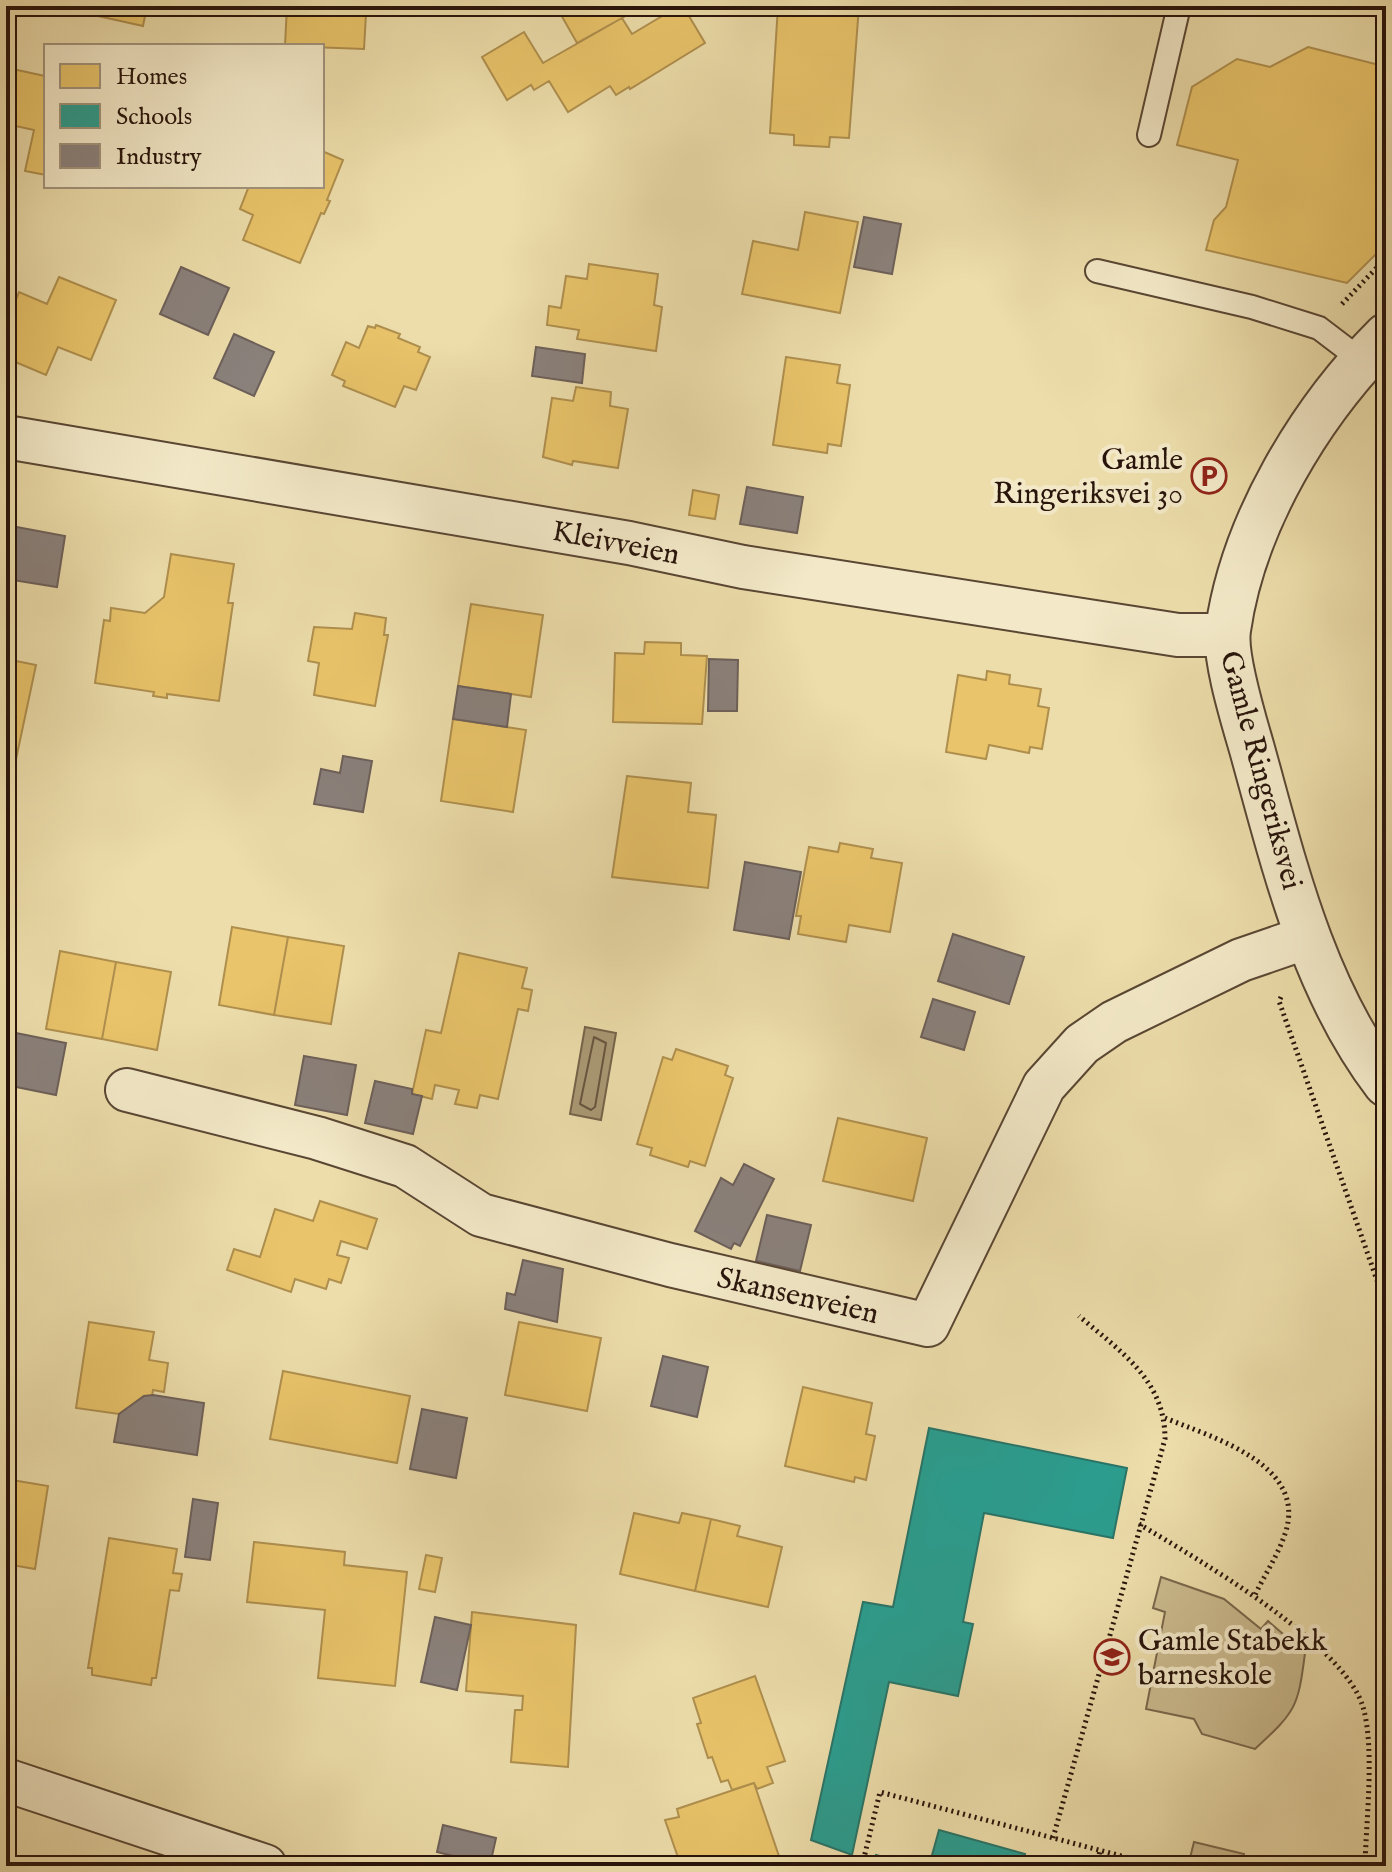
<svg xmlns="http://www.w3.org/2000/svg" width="1392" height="1872" viewBox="0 0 1392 1872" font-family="'IM FELL English',serif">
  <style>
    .green { fill: #cbbb8f; stroke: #7a684d; stroke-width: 2 }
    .water { fill: #a99974; stroke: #75644a; stroke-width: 2 }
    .homes { fill: #e9c46a; stroke: #af8f4e; stroke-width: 2 }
    .schools { fill: #2a9d8f; stroke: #297467; stroke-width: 2 }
    .industry { fill: #8a817c; stroke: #6d605a; stroke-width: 2 }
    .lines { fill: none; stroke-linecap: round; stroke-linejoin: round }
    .shore { stroke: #685640; stroke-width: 2 }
    .service-casing { stroke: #594633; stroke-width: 26 }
    .minor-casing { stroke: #594633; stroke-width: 46 }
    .tertiary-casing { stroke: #594633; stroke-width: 48 }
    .path { stroke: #28140b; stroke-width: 5; stroke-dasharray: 2 4; stroke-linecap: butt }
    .service { stroke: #f3e9c8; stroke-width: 22 }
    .minor { stroke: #f3e9c8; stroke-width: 42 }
    .tertiary { stroke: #f3e9c8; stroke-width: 44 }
    .labels { text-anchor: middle; stroke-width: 8; stroke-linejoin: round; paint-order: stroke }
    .poi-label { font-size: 30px; fill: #28140b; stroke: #f3e9c8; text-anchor: end }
    .street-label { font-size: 30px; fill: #28140b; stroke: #f3e9c8 }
  </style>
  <rect width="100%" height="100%" fill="#ecddaa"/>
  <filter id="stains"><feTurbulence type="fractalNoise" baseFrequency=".0025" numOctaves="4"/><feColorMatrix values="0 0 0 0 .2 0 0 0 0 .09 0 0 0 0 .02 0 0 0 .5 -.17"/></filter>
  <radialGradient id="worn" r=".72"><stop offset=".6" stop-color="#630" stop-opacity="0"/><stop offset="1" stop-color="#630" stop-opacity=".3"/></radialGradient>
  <path class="green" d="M1161 1577 1224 1599 1261 1629 1268 1621 1305 1653C1298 1708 1296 1711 1255 1749L1202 1734 1194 1719 1146 1709 1165 1612 1153 1608Z
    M1194 1842 1244 1854 1242 1866H1188Z"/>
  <path class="water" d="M585 1027 616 1033 601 1120 570 1114Z"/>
  <path class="homes" d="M6 6H32L30 15 6 9Z
    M53 6H147L143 26Z
    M287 6H373L372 15 366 14 364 49 285 46Z
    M556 6H626L631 13 577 43Z
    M679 6H683L705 43 630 89 629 87 616 95 610 86 568 112 549 81 534 90 531 85 507 100 482 57 524 32 543 63 622 18 632 34Z
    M778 6H859L849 138 830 137 829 147 794 145V135L770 133Z
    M1308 47 1379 65 1386 60V244L1347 283 1206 250 1214 220 1226 207 1238 160 1177 145 1192 87 1237 59 1270 67Z
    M8 68 45 76 46 70V175L25 171 34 130 6 124Z
    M322 151 343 160 327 200 330 201 324 214 321 213 300 263 243 240 253 215 240 209 249 186H322Z
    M805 212 858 222 840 313 742 294 753 241 798 250Z
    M589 264 658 274 654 305 662 307 656 351 577 339 579 330 547 325 549 306 561 308 566 276 587 279Z
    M59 277 116 300 91 360 58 347 46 375 6 358V324L19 292 47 304Z
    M376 325 400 334 398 338 420 347 418 352 430 357 416 390 404 386 395 407 343 386 345 381 332 375 346 342 359 348 368 326 375 328Z
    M786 357 840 365 837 383 850 385 841 446 828 444 827 453 773 445Z
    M576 387 611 392 610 406 628 409 618 468 573 461 572 465 543 457 552 398 573 401Z
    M693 490 719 495 715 519 689 515Z
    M171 554 234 564 228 603H233L219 701 167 694V698L153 696 154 692 95 683 104 620 110 621 111 608 145 613 164 597Z
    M471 604 543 615 531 697 458 686Z
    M355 613 386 618 384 635H388L375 706 314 695 319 663 308 661 314 627 352 629Z
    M645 642 681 643V655L707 656 702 724 613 722 615 653 644 654Z
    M6 659 36 665 8 797H6Z
    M987 671 1010 675 1009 684 1041 689 1038 706 1049 708 1042 749 1030 747 1029 753 989 745 986 759 946 752 958 675 986 680Z
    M453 719 526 730 513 812 441 801Z
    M627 776 691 783 688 812 716 815 708 888 612 877Z
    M840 843 873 849 871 858 902 863 890 932 849 925 846 942 798 934 801 916H796L809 847 838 852Z
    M232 927 288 937 274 1015 219 1005Z
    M288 937 344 946 331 1024 274 1015Z
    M60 951 116 962 102 1039 46 1029Z
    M459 953 527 968 522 988 532 990 528 1011 518 1009 498 1099 480 1095 477 1108 455 1104 459 1090 435 1085 432 1099 412 1094 426 1030 441 1033Z
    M116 962 171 972 157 1050 102 1039Z
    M676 1049 728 1066 725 1075 733 1078 705 1166 690 1161 688 1167 650 1155 652 1148 637 1144 663 1057 672 1060Z
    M838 1118 927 1138 913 1201 823 1181Z
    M320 1201 377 1219 367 1249 341 1241 337 1255 349 1258 341 1283 329 1279 326 1289 295 1279 291 1292 227 1270 234 1249 260 1257 275 1209 313 1221Z
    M89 1322 154 1332 149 1360 168 1363 164 1392 153 1390 152 1397 144 1396 119 1414 76 1408Z
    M519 1322 601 1338 587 1411 505 1395Z
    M283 1371 410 1396 397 1463 270 1439Z
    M803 1387 872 1403 866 1434 875 1436 866 1480 855 1477 854 1482 785 1466Z
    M6 1479 48 1486 35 1569 6 1564Z
    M634 1513 679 1523 682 1513 711 1519 695 1591 620 1574Z
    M711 1519 740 1526 737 1536 782 1547 768 1607 695 1591Z
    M109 1538 177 1549 173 1573 182 1574 179 1591 170 1590 156 1678H152L151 1685 92 1675V1668H88Z
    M254 1542 345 1552 344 1565 407 1572 395 1686 318 1678 325 1610 247 1602Z
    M426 1555 442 1558 435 1592 419 1589Z
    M472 1612 576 1625 568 1767 511 1762 515 1710H522L523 1696 466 1691Z
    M755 1676 785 1761 767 1767 773 1783 757 1789 754 1783 732 1790 728 1780 721 1782 712 1757 708 1758 697 1724 701 1723 693 1698Z
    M754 1783 782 1865 735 1866 733 1860 717 1866H681L665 1820 679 1817 677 1809Z"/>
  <path class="schools" d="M929 1428 1127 1468 1113 1538 984 1513 963 1622 973 1624 958 1696 889 1682 852 1855 811 1840 863 1602 893 1607Z
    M939 1830 1025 1854 1022 1866H929Z
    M876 1855 917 1866H872Z"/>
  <path class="industry" d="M864 217 901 224 892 274 854 267Z
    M181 267 229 288 208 335 160 314Z
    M234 334 274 352 254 396 214 378Z
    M536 347 585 354 582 383 532 376Z
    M747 487 803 497 797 533 740 524Z
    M6 525 65 536 57 587 6 579Z
    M709 659 738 660 737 711H708Z
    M458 686 511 694 507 727 453 719Z
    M343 756 372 761 363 812 314 804 321 769 340 773Z
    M745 862 801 872 789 939 734 930Z
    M953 934 1024 957 1009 1004 938 981Z
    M933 999 975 1012 964 1050 921 1037Z
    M16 1033 66 1043 56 1095 6 1085Z
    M304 1056 356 1065 347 1115 295 1105Z
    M375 1081 412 1089V1094L422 1096 413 1134 365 1123Z
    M744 1164 774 1179 740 1246 734 1243 731 1249 695 1231 721 1178 733 1185Z
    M767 1215 811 1225 800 1271 756 1261Z
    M523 1260 563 1269 557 1322 505 1309 507 1293 515 1295Z
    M663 1356 708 1367 697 1417 651 1406Z
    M153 1395 204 1403 197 1455 114 1442 119 1414 144 1396Z
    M422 1409 467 1418 456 1478 410 1469Z
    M193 1499 218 1503 210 1560 185 1557Z
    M435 1617 471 1625 457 1690 421 1682Z
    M443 1825 496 1838 490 1865 437 1852Z"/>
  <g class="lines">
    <path class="shore" d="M594 1037 606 1043 595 1107 591 1110 580 1104Z"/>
    <defs>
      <path id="service" d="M1149 135 1179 6
        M1097 271 1252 307 1319 328 1361 360"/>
      <path id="minor" d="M6 437 629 543 743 567 1178 635H1227
        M127 1090 317 1138 405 1166 481 1215 670 1265 928 1325 1044 1086 1082 1044 1114 1022 1241 960 1308 937
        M6 1780 265 1866"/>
      <path id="tertiary" d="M1386 336C1310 412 1243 523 1228 630 1224 657 1244 721 1252 749 1284 864 1312 987 1386 1084"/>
    </defs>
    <use href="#service" class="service-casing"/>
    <use href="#minor" class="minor-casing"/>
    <use href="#tertiary" class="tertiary-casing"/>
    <path class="path" d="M1342 304 1386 258
      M1281 997 1279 1001 1386 1306
      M1165 1418C1211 1437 1309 1464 1285 1534 1278 1555 1264 1576 1255 1595
      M1139 1524C1197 1559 1344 1643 1363 1707 1375 1748 1366 1822 1365 1866
      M1053 1838 1165 1439C1165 1380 1121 1352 1079 1316
      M862 1866 880 1792 1159 1866
      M1097 1866 1100 1850"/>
    <use href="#service" class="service"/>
    <use href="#minor" class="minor"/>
    <use href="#tertiary" class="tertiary"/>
  </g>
  <defs>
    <symbol id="parking-ring" viewBox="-11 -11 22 22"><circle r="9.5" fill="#f3e9c8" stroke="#8f2418" stroke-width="1.5"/><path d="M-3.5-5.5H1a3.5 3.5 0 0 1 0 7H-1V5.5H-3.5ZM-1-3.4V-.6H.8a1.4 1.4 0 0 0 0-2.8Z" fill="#8f2418"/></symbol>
    <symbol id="school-ring" viewBox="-11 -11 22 22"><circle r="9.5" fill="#f3e9c8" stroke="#8f2418" stroke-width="1.5"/><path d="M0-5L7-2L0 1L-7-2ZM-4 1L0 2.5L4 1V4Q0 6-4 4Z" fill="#8f2418"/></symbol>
  </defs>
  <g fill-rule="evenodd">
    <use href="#parking-ring" x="1189" y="456" width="40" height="40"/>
    <use href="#school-ring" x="1092" y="1637" width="40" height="40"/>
  </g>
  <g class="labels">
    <g class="poi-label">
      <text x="1183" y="469">Gamle<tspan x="1183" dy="34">Ringeriksvei 30</tspan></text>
      <text x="1138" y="1650" text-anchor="start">Gamle Stabekk<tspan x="1138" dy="34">barneskole</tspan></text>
    </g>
    <g class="street-label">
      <text transform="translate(616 542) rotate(11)" y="10">Kleivveien</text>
      <text transform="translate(1262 770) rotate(75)" y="10">Gamle Ringeriksvei</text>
      <text transform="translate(798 1295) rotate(13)" y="10">Skansenveien</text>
    </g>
  </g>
  <rect width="1392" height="1872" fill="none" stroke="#ecddaa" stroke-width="32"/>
  <rect x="8" y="8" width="1376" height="1856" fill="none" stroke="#28140b" stroke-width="4"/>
  <rect x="16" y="16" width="1360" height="1840" fill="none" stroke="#28140b" stroke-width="2"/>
  <rect x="44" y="44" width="280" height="144" fill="#f3e9c8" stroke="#a2947c" stroke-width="2"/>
  <rect x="60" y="64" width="40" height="24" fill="#e9c46a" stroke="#a2947c" stroke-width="2"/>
  <text x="116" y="84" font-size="24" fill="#28140b">Homes</text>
  <rect x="60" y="104" width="40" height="24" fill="#2a9d8f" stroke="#a2947c" stroke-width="2"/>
  <text x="116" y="124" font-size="24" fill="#28140b">Schools</text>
  <rect x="60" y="144" width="40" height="24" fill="#8a817c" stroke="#a2947c" stroke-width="2"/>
  <text x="116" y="164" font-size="24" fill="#28140b">Industry</text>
  <rect width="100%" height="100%" filter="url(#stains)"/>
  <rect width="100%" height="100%" fill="url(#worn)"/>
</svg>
